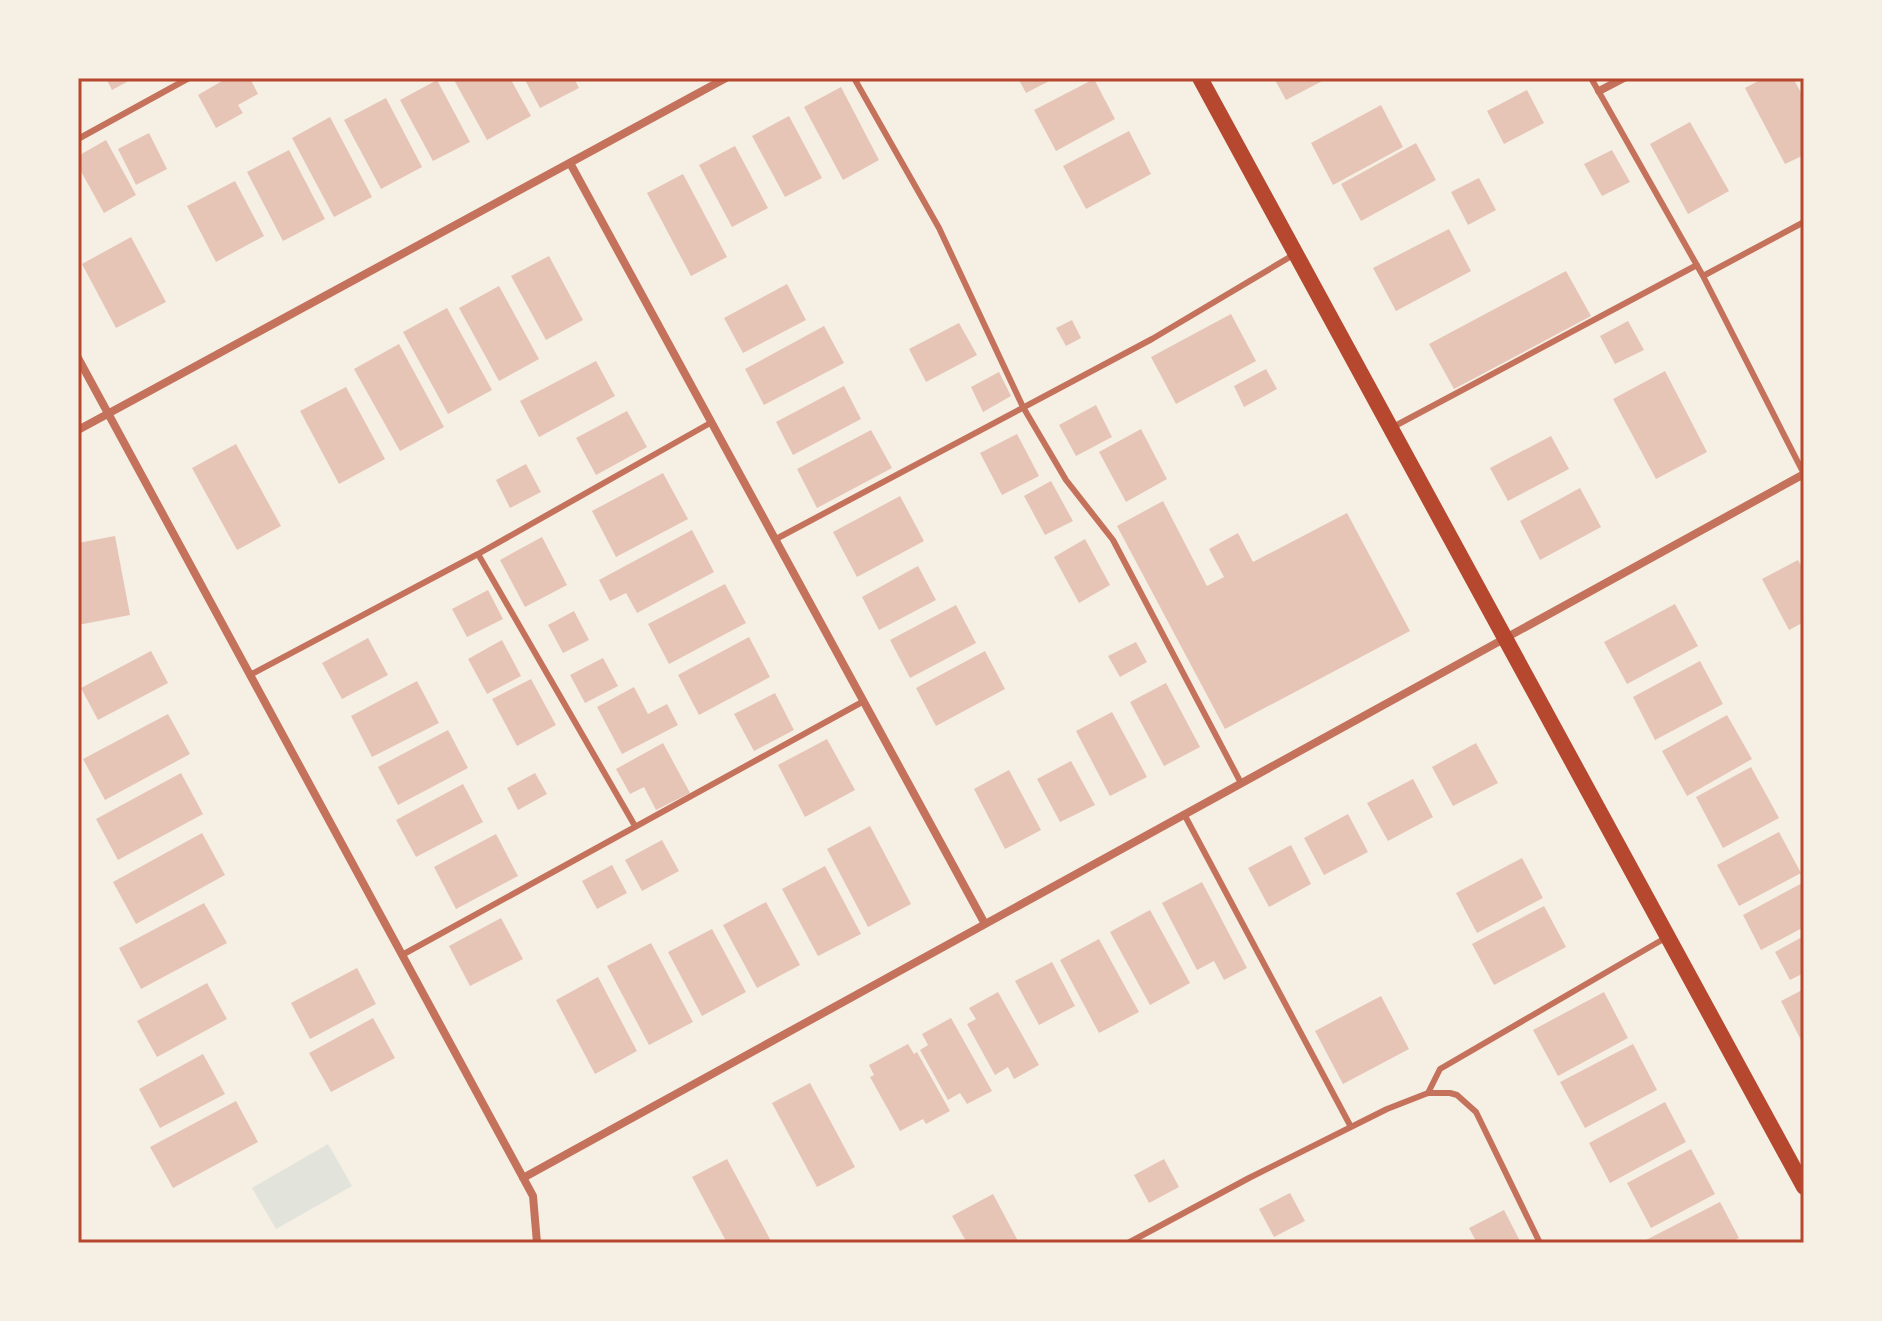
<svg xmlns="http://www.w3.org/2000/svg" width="1882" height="1321" viewBox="0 0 1882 1321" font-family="'Fira Sans Condensed',sans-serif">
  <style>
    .green { fill: #e2e4dc }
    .building { fill: #e6c5b7 }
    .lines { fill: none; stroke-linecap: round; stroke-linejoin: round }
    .service { stroke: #c5725c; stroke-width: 6 }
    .minor { stroke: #c5725c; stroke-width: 8 }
    .secondary { stroke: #b5482f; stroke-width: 16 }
    .neatline { fill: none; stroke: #b5482f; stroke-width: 3 }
  </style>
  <rect width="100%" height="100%" fill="#f6efe4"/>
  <path class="green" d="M328 1144 352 1186 276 1229 252 1188Z"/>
  <path class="building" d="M106 78H134L112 90Z
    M220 78H250L258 94 238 105 243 113 216 128 198 95 222 81Z
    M453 78H510L531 116 487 140Z
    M524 78H574L579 88 540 108Z
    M1018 78H1055L1026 93Z
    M1274 78H1328L1286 100Z
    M1764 78H1793L1804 98V155L1785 164 1745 88Z
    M1094 79 1115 119 1056 151 1034 110Z
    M437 80 470 142 433 161 400 100Z
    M841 87 879 160 843 180 804 107Z
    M1527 90 1544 123 1504 144 1487 111Z
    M386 98 422 167 381 189 344 120Z
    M1381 105 1403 147 1333 185 1311 143Z
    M789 116 822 178 785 197 752 136Z
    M330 117 372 197 334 217 292 138Z
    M1690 122 1729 191 1688 214 1650 144Z
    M1129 131 1151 174 1086 209 1063 166Z
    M149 133 167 169 136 185 118 149Z
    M106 140 136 195 104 213 78 166V156Z
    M1416 143 1436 180 1361 221 1341 184Z
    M735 146 768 208 732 227 699 165Z
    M289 150 325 219 283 241 247 172Z
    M1612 150 1630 182 1602 196 1584 164Z
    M683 174 727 257 691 276 647 193Z
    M1479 178 1496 210 1468 225 1451 192Z
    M235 181 264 236 216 262 187 206Z
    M1449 229 1471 271 1396 311 1373 268Z
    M131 237 166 302 116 328 82 264Z
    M549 256 583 320 546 340 511 276Z
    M1566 271 1591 316 1454 389 1429 344Z
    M787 284 806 320 743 353 724 318Z
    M499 286 539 359 499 381 459 308Z
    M447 308 492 390 448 414 403 332Z
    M1231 314 1256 361 1176 404 1151 357Z
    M1072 320 1081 338 1066 346 1056 328Z
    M1628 321 1644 350 1615 364 1600 336Z
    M959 323 977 355 926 382 909 349Z
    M824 326 844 363 764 405 745 369Z
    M399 344 444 427 400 451 354 369Z
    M596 361 615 396 539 437 520 401Z
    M1266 369 1277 389 1244 407 1234 386Z
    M1665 371 1707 452 1656 479 1613 399Z
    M999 372 1011 396 983 412 971 387Z
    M844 386 861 419 793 455 776 422Z
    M346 387 385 459 339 484 300 411Z
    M1096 405 1112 437 1076 456 1059 425Z
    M627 411 647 447 596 475 576 438Z
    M1141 429 1167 479 1126 502 1099 452Z
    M871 430 892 468 817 508 797 469Z
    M1017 434 1039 476 1002 495 980 453Z
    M1551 436 1569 469 1508 501 1490 468Z
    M236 444 281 526 237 550 192 468Z
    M526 464 541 492 510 508 496 480Z
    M663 473 688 519 616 557 592 511Z
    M1051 481 1073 521 1045 535 1024 496Z
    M1580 488 1601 527 1540 560 1520 521Z
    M900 496 924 541 857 577 833 532Z
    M1163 501 1207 586 1224 577 1209 549 1238 533 1253 562 1347 513 1410 631 1225 729 1117 526Z
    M692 530 714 572 637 613 626 593 610 601 599 580Z
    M115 536 130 615 78 625V543Z
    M542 537 567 585 525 607 500 560Z
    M1085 539 1110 585 1079 603 1054 557Z
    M1798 560 1804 571V622L1789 630 1762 579Z
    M918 566 936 600 879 630 862 597Z
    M725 584 746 623 669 664 648 624Z
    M488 590 503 619 467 637 452 609Z
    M1675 604 1698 646 1627 684 1604 642Z
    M956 605 976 643 910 678 890 640Z
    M574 611 589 640 563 653 548 625Z
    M749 637 770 677 699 715 678 675Z
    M368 638 388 675 342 699 322 663Z
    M502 640 521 676 487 694 468 659Z
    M1136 642 1147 662 1120 677 1108 656Z
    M151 651 168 683 98 720 81 688Z
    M985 651 1005 689 936 726 916 688Z
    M603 658 618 686 585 703 570 675Z
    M1700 661 1723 704 1655 740 1633 697Z
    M531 679 556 725 517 746 492 699Z
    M417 681 439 723 372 757 351 716Z
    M1166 683 1200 747 1164 766 1130 702Z
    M634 687 648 714 667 704 678 725 622 754 597 707Z
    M775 693 794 730 754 751 734 714Z
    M1112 712 1147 777 1110 796 1076 731Z
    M168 714 190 754 105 800 83 759Z
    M1727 715 1752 759 1687 796 1662 751Z
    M448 730 468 768 398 805 378 767Z
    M827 739 855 790 805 817 778 765Z
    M663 743 690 793 656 810 644 787 630 794 616 769Z
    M1476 743 1498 783 1453 806 1432 767Z
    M1071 761 1095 805 1060 822 1037 779Z
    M1751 767 1779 818 1723 848 1696 797Z
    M1009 770 1041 830 1005 849 974 789Z
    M181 773 203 814 118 860 96 819Z
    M535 773 547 794 518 810 507 788Z
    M1413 779 1433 817 1388 841 1367 803Z
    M463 784 483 822 416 857 396 820Z
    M1348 814 1368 852 1324 875 1304 838Z
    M870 826 911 904 868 927 827 849Z
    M1779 832 1801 873 1739 906 1717 865Z
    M202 833 225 875 136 924 113 882Z
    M496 834 518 876 456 909 434 867Z
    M662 840 679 871 642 891 625 860Z
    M1291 845 1311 884 1269 907 1248 868Z
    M1522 858 1543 898 1477 933 1456 893Z
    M612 865 627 893 597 909 582 881Z
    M825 866 861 934 818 956 782 889Z
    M1202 882 1247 968 1224 980 1214 961 1197 970 1162 903Z
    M1804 882V927L1761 950 1743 915Z
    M766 902 800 965 757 988 723 925Z
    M204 903 227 943 141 989 119 948Z
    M1544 906 1566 947 1494 985 1472 944Z
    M1150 910 1190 983 1150 1005 1110 932Z
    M501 918 523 959 470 986 449 946Z
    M712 929 746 992 702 1016 668 952Z
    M1804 936V973L1790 980 1775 952Z
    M1099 939 1139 1012 1099 1033 1060 960Z
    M651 943 693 1022 649 1045 607 966Z
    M1052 962 1075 1006 1039 1025 1015 981Z
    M357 968 376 1004 310 1039 291 1003Z
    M598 977 637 1051 595 1074 556 1000Z
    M207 983 227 1019 157 1057 137 1021Z
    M1804 989V1038L1801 1040 1781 1001Z
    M998 992 1039 1065 1014 1079 1008 1067 995 1075 967 1024 976 1019 969 1008Z
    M1604 992 1628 1038 1558 1076 1533 1030Z
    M1381 996 1409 1049 1343 1084 1315 1031Z
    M373 1018 395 1058 331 1092 309 1053Z
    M951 1018 992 1091 967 1104 960 1093 948 1100 920 1050 928 1045 922 1034Z
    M908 1044 914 1054 917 1052 950 1111 926 1124 923 1119 900 1131 870 1077 874 1075 869 1065Z
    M1633 1044 1657 1090 1585 1128 1560 1082Z
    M203 1054 225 1094 160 1128 139 1089Z
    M810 1083 855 1167 817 1187 772 1103Z
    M236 1101 258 1142 173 1188 150 1147Z
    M1665 1102 1686 1142 1610 1183 1589 1143Z
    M1691 1149 1715 1194 1651 1228 1627 1183Z
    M727 1159 772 1243H727L692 1177Z
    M1164 1159 1179 1187 1149 1203 1134 1175Z
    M1290 1193 1305 1221 1274 1237 1259 1209Z
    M993 1194 1019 1243H967L952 1216Z
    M1720 1202 1739 1238 1730 1243H1645L1644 1241Z
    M1504 1210 1521 1243H1477L1469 1228Z"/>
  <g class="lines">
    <path class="service" d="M854 78 939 228 1023 407 1066 480 1113 540 1241 783
      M1591 78 1703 276 1804 474
      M78 139 189 78
      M1703 276 1804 222
      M1393 427 1697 265
      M776 539 1152 339 1295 254
      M478 554 635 826
      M250 675 478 554 712 422
      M1184 814 1351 1127
      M402 955 864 701
      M1428 1093 1440 1069 1667 937
      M1128 1243 1249 1178 1387 1109 1428 1093H1450L1457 1095 1476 1112 1540 1243"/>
    <path class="minor" d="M1599 91 1624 78
      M570 163 985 924
      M78 358 533 1196 537 1243
      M78 430 726 78
      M523 1178 1804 474"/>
    <path class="secondary" d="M1200 78 1804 1187"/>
  </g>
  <rect width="1882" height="1321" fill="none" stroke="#f6efe4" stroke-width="160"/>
  <rect x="80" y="80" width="1722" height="1161" class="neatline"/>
</svg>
